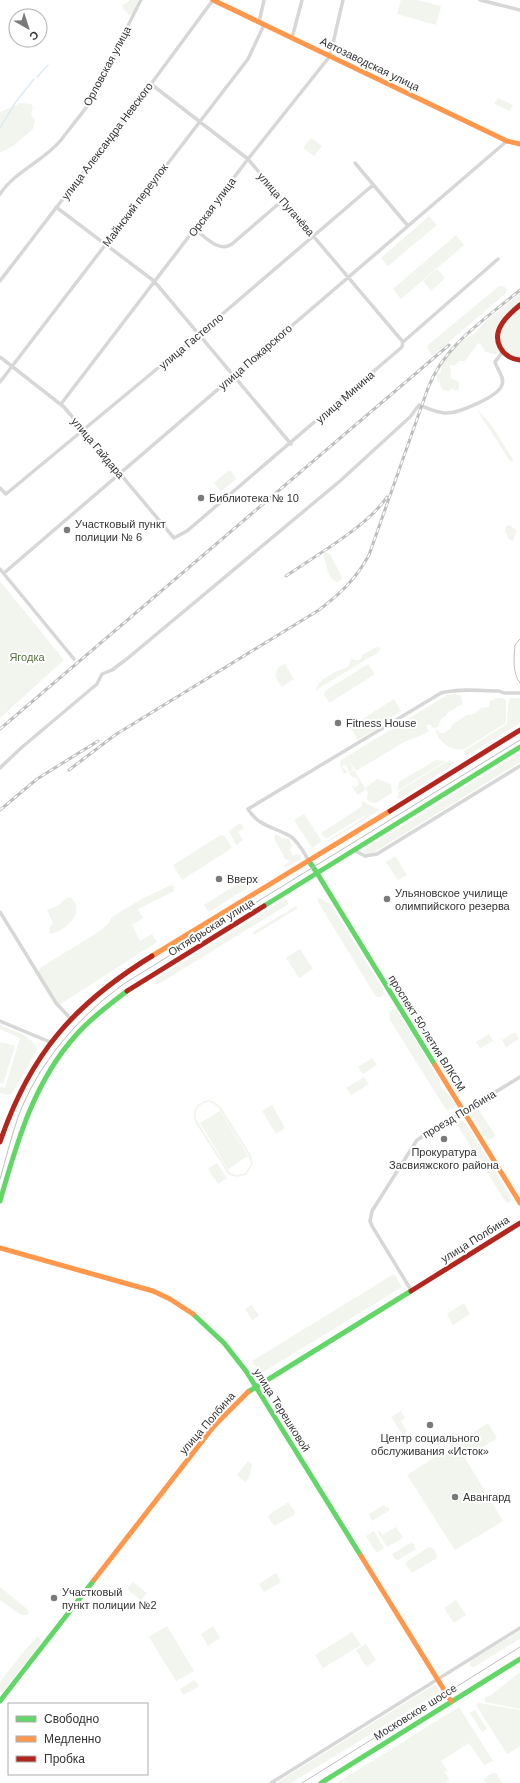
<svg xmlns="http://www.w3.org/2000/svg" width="520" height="1783" viewBox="0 0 520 1783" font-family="Arial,sans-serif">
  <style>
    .green { fill: #f1f5ed; fill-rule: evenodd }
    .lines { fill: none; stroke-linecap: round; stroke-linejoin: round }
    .stream { stroke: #ddebf3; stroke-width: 1.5 }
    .street { stroke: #d7d7d7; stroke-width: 3.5 }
    .fast { stroke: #63d668; stroke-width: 5 }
    .slow { stroke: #ff974d; stroke-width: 5 }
    .jam { stroke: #b3261e; stroke-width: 5 }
    .tram { stroke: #bebebe; stroke-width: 1 }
    .rail-casing { stroke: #bebebe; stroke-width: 3 }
    .rail { stroke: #fff; stroke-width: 1.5; stroke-dasharray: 4.5; stroke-linecap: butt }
    .poi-dot { fill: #7a7a7a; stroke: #fff; stroke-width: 1.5 }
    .labels { text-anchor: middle; stroke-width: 4; stroke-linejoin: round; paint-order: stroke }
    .street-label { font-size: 11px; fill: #333; stroke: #fff }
    .poi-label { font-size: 11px; fill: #333; stroke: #fff; text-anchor: start }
    .park-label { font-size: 11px; fill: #56703f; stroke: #fff }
  </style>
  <rect width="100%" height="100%" fill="#fff"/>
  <path class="green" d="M131 0H138L133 12 129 16 127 12 123 9V5Z
    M401 0H417L441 6 436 25 397 14Z
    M498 98 513 105 510 111 494 104Z
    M21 103 31 104 33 107 31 115 35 120 33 129 14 145 0 153V112Z
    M311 138 322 146 314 156 303 148Z
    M429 216 437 225 388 266 381 258Z
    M456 235 464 245 401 299 393 289Z
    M437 269 445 278 431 291 423 281Z
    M499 286H504L507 290 505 294 436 353 432 356 427 347 429 344Z
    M520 293V358C513 357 508 354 503 349 489 332 510 319 518 309L508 317 497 331 500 349 499 353 495 354 486 352 480 344 478 343 465 361H459L454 366 450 364 451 378 459 382V389L455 391 453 388 449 391 443 390 435 375 441 372C440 358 460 341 471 336 475 334 479 328 482 325 494 313 508 304 520 293Z
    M477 410H478L492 426 514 461H510Z
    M228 471H231L236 479 221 492 214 483Z
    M510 525 517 531 513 541 509 539 505 531 506 526Z
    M325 552 330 554 342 577V579L338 582C327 580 327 564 323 555Z
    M0 581 64 660 0 718Z
    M377 647 381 649 377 653 316 690C319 678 337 671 348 667L351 659C356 659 356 662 361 659L362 655Z
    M285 664 294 679 282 687C277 680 274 677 278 668Z
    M368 664 375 674 331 702H329L324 695 325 691Z
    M450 694 461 695 462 704 446 714V716L441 719 438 727 433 728 430 724 426 726 429 732 404 742 356 771 348 759 353 769 349 772 346 764 342 767 348 772 344 774 340 764 341 760 444 697Z
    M497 698H502L506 700V723L466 748C454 754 436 741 436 729L440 733H444L450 729 453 724 467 715 474 714 481 708 489 707 490 701Z
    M510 698H520V723L471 753 464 754V751L507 724 508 704Z
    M394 699 401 711 386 720V723L358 740 350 727Z
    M520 753V762L373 853 368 854 362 851Z
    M436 760 446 761 397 791 399 782Z
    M453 761 455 763 452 766 399 799 397 798 399 791 446 762Z
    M354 770 365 788 377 779 391 784 392 793 376 803 369 802 367 799 368 792 366 789 358 795 351 785 356 787 359 785 357 778 351 776 349 773Z
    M362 801 380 810 328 842 327 841 365 817V815L326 839 321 833 358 809 362 806Z
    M304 814 322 841 312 848 294 820Z
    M240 823 244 828 238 832 243 840 236 845 229 831Z
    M276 834 282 838 289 839 292 846 290 850 293 856 296 854 300 855 301 859 285 868 284 866 290 861 284 858C283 850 275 845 274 836Z
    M221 835 225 836 232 848 182 880 173 865Z
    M395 856 407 875 398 880 386 862Z
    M237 884 250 886 209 912 204 905Z
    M171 885 175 887 173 892 138 909 143 918 132 925 140 941 152 934 157 942 59 1005 38 973 40 968 100 931 108 924 112 917 115 915 142 899Z
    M68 898H71C87 911 66 931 50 934L49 929 53 923 47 910 59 905 65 899Z
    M320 898 331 905 383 989 384 994 381 997H377L375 995 318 902 317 899Z
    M285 899 289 902 287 905 160 983 156 982 157 978Z
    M296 906 298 908 254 935 253 932Z
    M300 949 313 969 299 978 286 958Z
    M394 1009 397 1010 440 1081V1085L456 1104V1106L448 1111 445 1108 390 1020 389 1012Z
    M0 1025 24 1035C29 1039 35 1042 37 1050L11 1095 0 1093V1087L5 1088 20 1038 0 1029Z
    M515 1032 519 1039 506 1047 502 1040Z
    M489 1034 493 1041 480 1048 476 1042Z
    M0 1042 15 1046 3 1084 0 1083Z
    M372 1058 377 1065 363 1074 358 1067Z
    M364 1077 369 1084 351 1095 346 1088Z
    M208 1100 213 1101 220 1106 251 1155 253 1164 246 1175 237 1177 229 1175 195 1122C191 1111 197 1102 208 1100ZM208 1102 212 1103 218 1107 249 1156 251 1164 245 1173 237 1175 230 1173 197 1121C193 1112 198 1104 208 1102Z
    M272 1105 285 1128 276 1134 262 1111Z
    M476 1108 479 1110 495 1135 494 1138 488 1140 486 1139 471 1114 472 1111Z
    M220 1111 248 1156 228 1169 200 1123Z
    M460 1119 465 1122 511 1197V1202L508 1203 505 1201 458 1126 457 1122Z
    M217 1163 227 1178 218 1184 208 1169Z
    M509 1215 513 1221 495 1232 490 1231 489 1228Z
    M394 1274 402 1287 260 1374 252 1361Z
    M464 1303 470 1314 453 1325 447 1314Z
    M252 1305 259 1316 252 1320 245 1309Z
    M401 1411 405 1418 401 1421 407 1432 403 1435 391 1417Z
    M488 1423 497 1438 465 1458 503 1521 455 1550 407 1475Z
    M248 1461 252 1464 249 1478 245 1482 237 1475Z
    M287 1503H289L295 1512 294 1515 274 1526 268 1517 269 1515Z
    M384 1505 386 1508 388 1507 390 1510 372 1521 369 1514Z
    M396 1527 403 1538 387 1547 378 1532 380 1531 382 1535Z
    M374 1531 384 1548 377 1553 366 1536Z
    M412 1542 416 1549 398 1560 395 1559 392 1554Z
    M429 1547 433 1548 437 1555V1558L414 1572H411L406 1565V1562Z
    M276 1573 281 1582 264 1592 259 1584Z
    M133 1582 147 1593 141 1600 127 1589Z
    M0 1587 27 1609 29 1613 27 1615H21L0 1600Z
    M456 1600 466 1615 454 1623 444 1608Z
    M167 1626 194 1671 176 1681 149 1637Z
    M213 1626 220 1638 208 1646 201 1634Z
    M520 1631V1639L474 1667 470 1666V1663L472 1660Z
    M352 1632 361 1645 323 1668 315 1655Z
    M38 1636 41 1640 40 1644 2 1693 0 1691V1682L25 1650Z
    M366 1644 376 1660 366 1667 356 1650Z
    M520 1672V1709L485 1702V1698L491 1695Z
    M194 1680 198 1684V1687L183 1695 180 1689Z
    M434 1685 438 1687 439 1692 291 1783H276Z
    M479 1703 520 1710V1746L507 1754 476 1705Z
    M459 1707 493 1761 484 1765 469 1743 441 1761 447 1770 444 1772 450 1780 445 1783H337Z
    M475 1710 487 1729 482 1732 470 1713Z
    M493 1773 497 1774 502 1783H486L483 1779Z"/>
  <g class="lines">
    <path class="stream" d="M37 77 48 65
      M0 128 15 103 34 79"/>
    <path class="street" d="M480 0 520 10
      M259 22 264 0
      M292 38 302 0
      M151 84 248 159 403 342
      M355 163 408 226
      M0 194C15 171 44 161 61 140 72 125 85 111 94 96 112 65 124 31 141 0
      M56 207 154 281 291 444
      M195 229C205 237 219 253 232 244L283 200
      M0 281 151 84 213 0
      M0 357 64 407 174 538 187 531 402 347 403 342 498 259
      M0 382 248 59 264 25
      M61 404 248 159 330 56 343 0
      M0 488 6 494 199 334 373 185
      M0 569 74 659
      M4 573 507 141
      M0 768 21 748 97 684 102 674 112 670 128 658 340 481 410 417 419 405C427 408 437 413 445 413 457 414 498 397 502 385 505 377 497 370 495 362L503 351
      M354 850 365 856 377 854 520 766
      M309 861C304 853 299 842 290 836 274 827 258 826 248 809L441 693C459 688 480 691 499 691L504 693H520
      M0 912 56 1003 70 1018
      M0 1021 50 1042
      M411 1290 372 1226 370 1221 372 1211 417 1140 520 1077
      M271 1783 520 1628"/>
    <path class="fast" d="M309 861 317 873
      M317 873 435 1065
      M264 906 520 747
      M0 1201C17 1142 34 1081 77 1034 92 1017 110 1004 127 991
      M193 1314 224 1343 246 1371 361 1556
      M248 1392 411 1291
      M0 1701 94 1580
      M321 1783 520 1659"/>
    <path class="slow" d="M213 0 507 141 520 144
      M152 956 390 811
      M435 1065 520 1203
      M0 1248 153 1291 170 1299 193 1314
      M361 1556 451 1701
      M94 1580 214 1426 248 1392"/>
    <path class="jam" d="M520 305C508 315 491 330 500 347 504 355 511 359 520 360
      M390 811 520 730
      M127 991 264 906
      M0 1142C30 1054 74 1004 152 956
      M411 1291 520 1223"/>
    <path class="tram" d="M520 639 515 645C514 657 512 673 520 683
      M0 1179C6 1158 11 1138 18 1117 39 1062 78 1017 125 983L520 740
      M302 1783 520 1647"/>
    <defs>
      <path id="rail" d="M286 576C315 556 368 526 387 497
        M0 729 449 345
        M69 770 115 735 319 610C340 594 356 579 369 555L428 388C445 344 486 319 520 290
        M0 810 37 779 98 741"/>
    </defs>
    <use href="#rail" class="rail-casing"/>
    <use href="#rail" class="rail"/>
  </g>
  <g class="poi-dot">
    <circle cx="201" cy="498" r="4"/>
    <circle cx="67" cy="530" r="4"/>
    <circle cx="338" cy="723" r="4"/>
    <circle cx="219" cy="879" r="4"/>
    <circle cx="387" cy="899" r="4"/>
    <circle cx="444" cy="1139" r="4"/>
    <circle cx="430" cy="1425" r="4"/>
    <circle cx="455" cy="1497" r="4"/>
    <circle cx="54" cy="1598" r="4"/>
  </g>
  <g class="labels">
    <g class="street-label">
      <text transform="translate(370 64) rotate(26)" y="4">Автозаводская улица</text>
      <text transform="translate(107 66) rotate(-62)" y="4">Орловская улица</text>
      <text transform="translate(107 141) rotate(-53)" y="4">улица Александра Невского</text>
      <text transform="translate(286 204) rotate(49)" y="4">улица Пугачёва</text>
      <text transform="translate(135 205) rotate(-53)" y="4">Майнский переулок</text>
      <text transform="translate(212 207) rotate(-53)" y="4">Орская улица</text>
      <text transform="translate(191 341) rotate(-40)" y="4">улица Гастелло</text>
      <text transform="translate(255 357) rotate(-41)" y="4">улица Пожарского</text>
      <text transform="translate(345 397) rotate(-41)" y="4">улица Минина</text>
      <text transform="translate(98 448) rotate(50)" y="4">улица Гайдара</text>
      <text transform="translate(211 927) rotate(-32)" y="4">Октябрьская улица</text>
      <text transform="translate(427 1033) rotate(58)" y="4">проспект 50-летия ВЛКСМ</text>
      <text transform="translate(459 1114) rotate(-31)" y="4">проезд Полбина</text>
      <text transform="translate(475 1239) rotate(-32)" y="4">улица Полбина</text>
      <text transform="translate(282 1410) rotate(58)" y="4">улица Терешковой</text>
      <text transform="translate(207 1423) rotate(-49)" y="4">улица Полбина</text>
      <text transform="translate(415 1712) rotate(-32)" y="4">Московское шоссе</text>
    </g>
    <g class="poi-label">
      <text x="209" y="502">Библиотека № 10</text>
      <text x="75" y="528">Участковый пункт<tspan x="75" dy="13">полиции № 6</tspan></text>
      <text x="346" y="727">Fitness House</text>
      <text x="227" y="883">Вверх</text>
      <text x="395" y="897">Ульяновское училище<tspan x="395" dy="13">олимпийского резерва</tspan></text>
      <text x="444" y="1156" text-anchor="middle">Прокуратура<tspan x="444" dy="13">Засвияжского района</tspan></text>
      <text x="430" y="1442" text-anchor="middle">Центр социального<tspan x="430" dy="13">обслуживания «Исток»</tspan></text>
      <text x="463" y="1501">Авангард</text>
      <text x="62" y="1596">Участковый<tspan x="62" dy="13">пункт полиции №2</tspan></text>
    </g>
    <g class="park-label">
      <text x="27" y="661">Ягодка</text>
    </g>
  </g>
  <rect x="8" y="1703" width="140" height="72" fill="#ffffff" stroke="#adadad"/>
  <rect x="16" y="1716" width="20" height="6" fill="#63d668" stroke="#adadad"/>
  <text x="44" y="1723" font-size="12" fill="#333333">Свободно</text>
  <rect x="16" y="1736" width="20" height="6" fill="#ff974d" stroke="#adadad"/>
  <text x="44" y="1743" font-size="12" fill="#333333">Медленно</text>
  <rect x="16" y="1756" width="20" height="6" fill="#b3261e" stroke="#adadad"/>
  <text x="44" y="1763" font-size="12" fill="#333333">Пробка</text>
  <g transform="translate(28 28) rotate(141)"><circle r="19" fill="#ffffff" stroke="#adadad"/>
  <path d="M0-3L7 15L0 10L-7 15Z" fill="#7a7a7a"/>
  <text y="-6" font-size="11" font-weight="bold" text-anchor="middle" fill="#333333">С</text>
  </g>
</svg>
